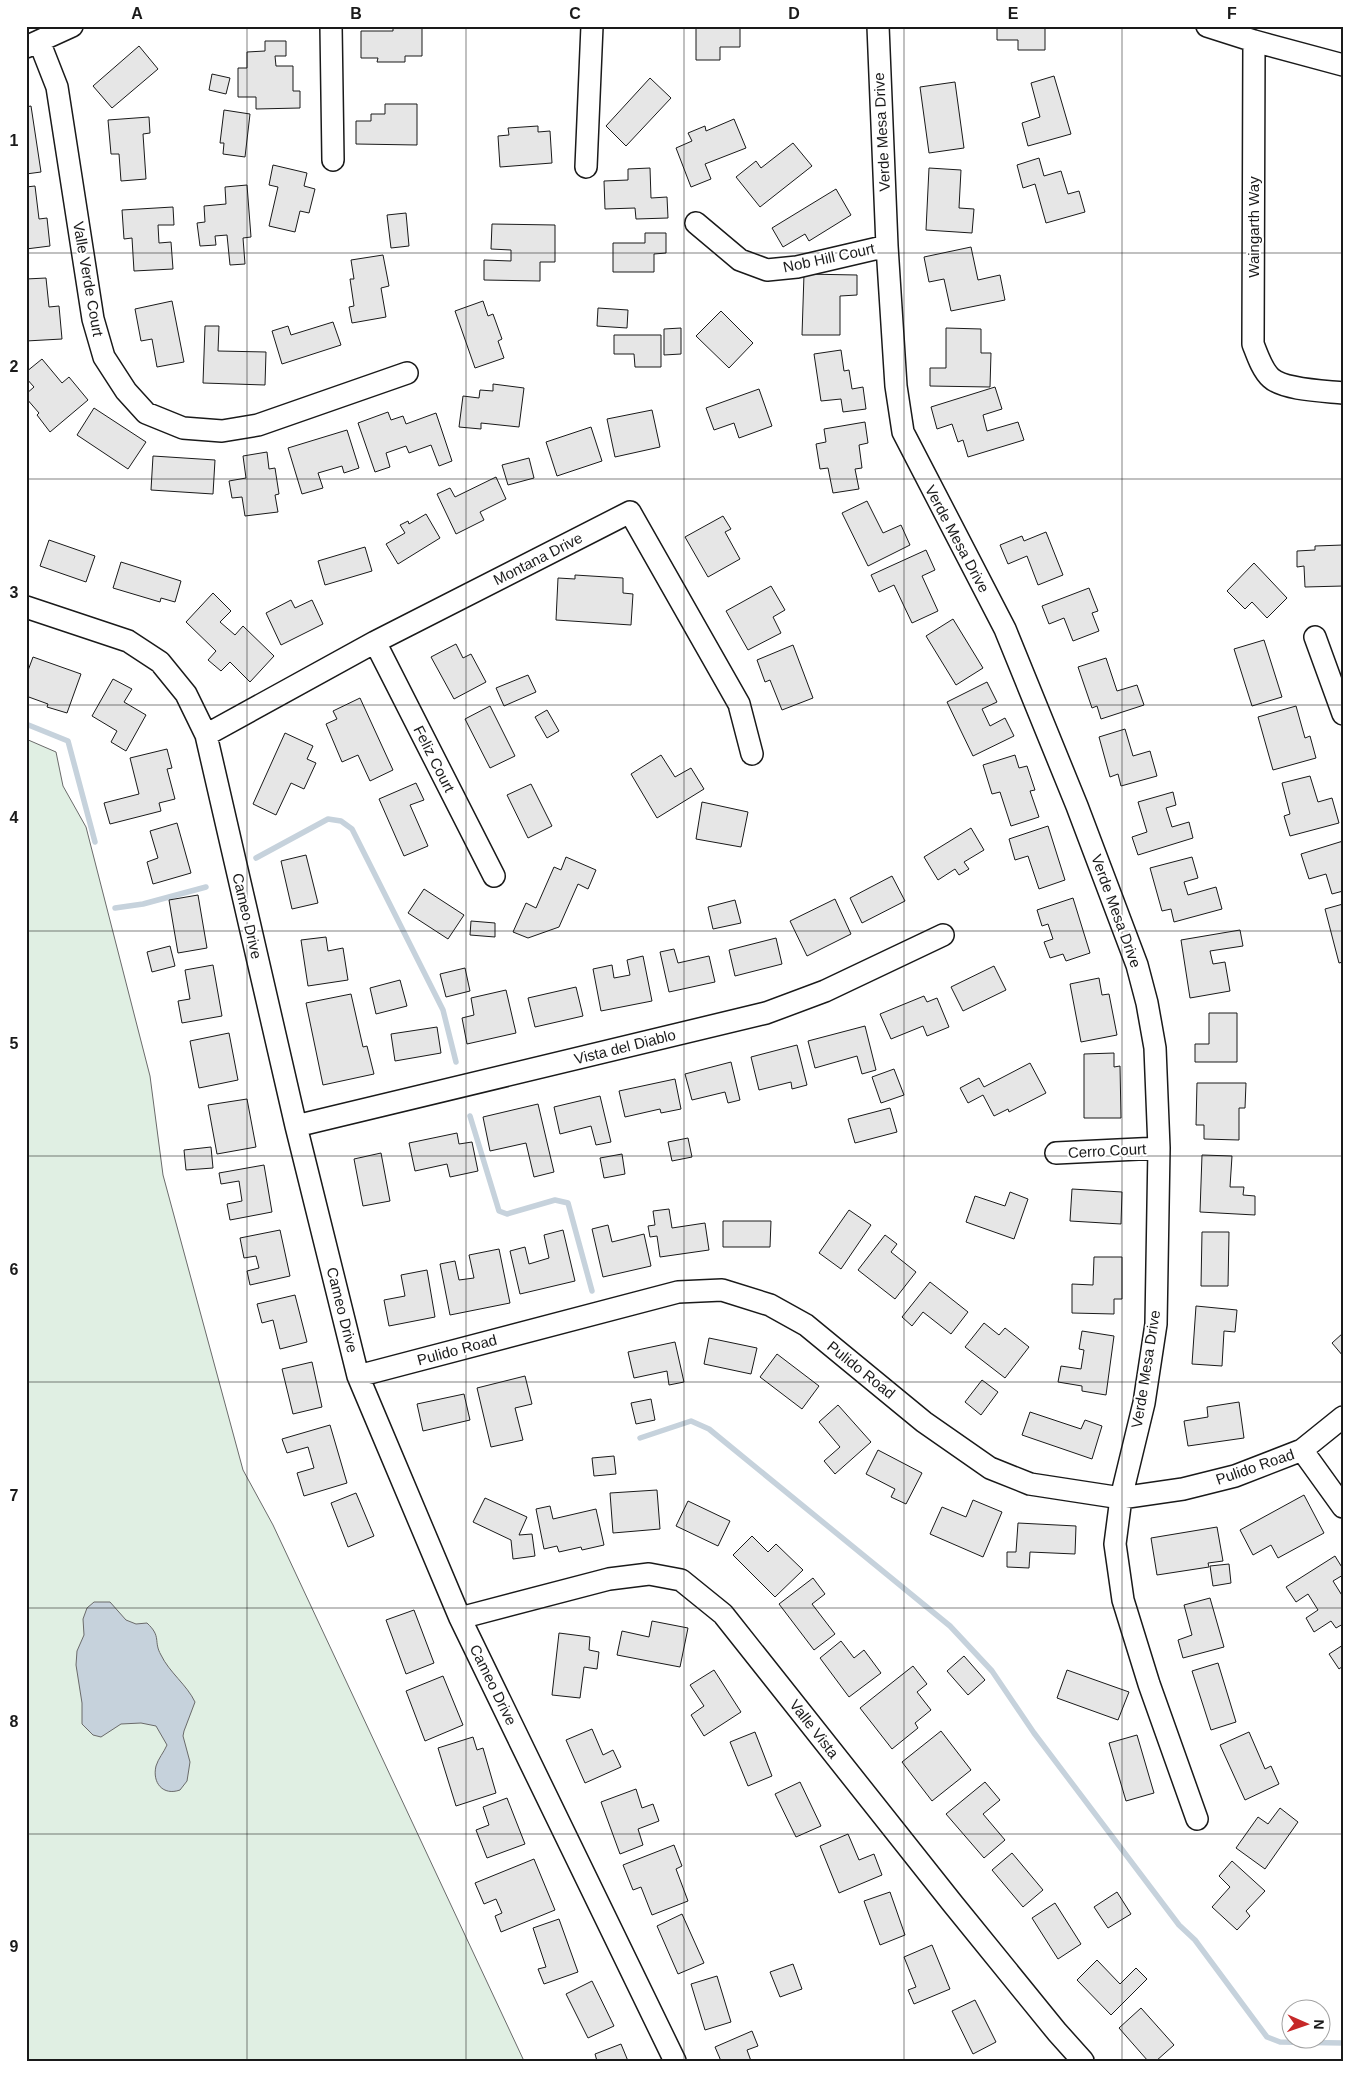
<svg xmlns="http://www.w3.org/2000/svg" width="1369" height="2087" viewBox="0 0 1369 2087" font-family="Helvetica,sans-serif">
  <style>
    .green { fill: #e0efe3; stroke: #6a6a6a }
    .water { fill: #c6d2dc; stroke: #6a6a6a }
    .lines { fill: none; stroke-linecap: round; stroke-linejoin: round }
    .stream { stroke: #c6d2dc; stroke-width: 5.5 }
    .building { fill: #e6e6e6; stroke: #1a1a1a }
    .minor-casing { stroke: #1a1a1a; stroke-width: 24 }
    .minor { stroke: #fff; stroke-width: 21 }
    .grid { fill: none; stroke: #1a1a1a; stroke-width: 1; stroke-opacity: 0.55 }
    .labels { text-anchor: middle; stroke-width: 4; stroke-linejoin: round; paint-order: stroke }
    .street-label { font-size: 15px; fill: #1a1a1a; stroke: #fff }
    .neatline { fill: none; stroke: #1a1a1a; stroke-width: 2 }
    .grid-label { font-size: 16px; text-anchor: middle; font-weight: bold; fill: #1a1a1a }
  </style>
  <rect width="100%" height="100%" fill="#fff"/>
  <path class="green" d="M26 739 56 752 63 786 86 827 150 1076 163 1175 243 1470 273 1525 524 2061H26Z"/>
  <path class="water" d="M94 1602H110L126 1620 136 1624 147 1623C162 1637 153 1641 161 1655 169 1672 187 1685 195 1702L184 1731 183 1736 190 1762 187 1781 180 1790C163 1796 152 1783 156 1766 158 1759 164 1752 167 1745L156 1726 141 1723 121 1724 101 1737 93 1735 82 1724V1703L76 1665 77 1651 84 1635 83 1619 87 1608Z"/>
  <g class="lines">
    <path class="stream" d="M26 724 68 741 95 842
      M256 858 328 819 341 821 352 829 443 1010 456 1062
      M115 908 143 904 206 887
      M470 1116 499 1211 507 1214 555 1200 568 1203 592 1291
      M640 1438 691 1421 709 1429 950 1626 992 1671 1034 1733 1179 1925 1195 1940 1267 2037 1280 2042 1343 2043"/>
  </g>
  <path class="building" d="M393 26H422V56H405V62H377L378 58H361V31H393Z
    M696 26H740V47H720V60H696Z
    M997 26H1045V50H1018V40H997Z
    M265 41H286V56H275L276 66H293V91H300V108L256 109V97H238V68H247V52L265 51Z
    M139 46 158 69 112 108 93 86Z
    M212 74 230 78 226 94 209 90Z
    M1054 76 1071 134 1028 146 1022 123 1040 117 1031 83Z
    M650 78 671 98 626 146 606 126Z
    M955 82 964 148 929 153 920 87Z
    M385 104H417V145L356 144V121H371V114H385Z
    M31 106 41 172 26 174V107Z
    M224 110 250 114 245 157 223 154 224 143H220Z
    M149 117 150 133 143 134 146 179 121 181 119 154H111L108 120Z
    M734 119 746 148 705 164 711 179 691 187 676 148 692 141 688 133 705 126 706 131Z
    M538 126V132L550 131 552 163 500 167 498 136 509 135 508 128Z
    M793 143 812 166 760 207 736 177 756 161 761 168Z
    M1039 158 1044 176 1061 171 1068 194 1079 191 1085 212 1046 223 1035 184 1023 188 1017 165Z
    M273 165 307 173 304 186 315 189 309 213 300 211 295 232 269 226 278 187 269 185Z
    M650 168 651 198 667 197 668 218 636 219 635 208 605 209 604 181 628 180V169Z
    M929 168 961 170 959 208 974 209 972 233 926 230Z
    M247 185 251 237 243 238 245 264 230 265 227 235 215 236 216 245 200 246 197 223 205 222 204 206 226 204 225 187Z
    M35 186 39 219 47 218 50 246 26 249V187Z
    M836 189 851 215 809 241 805 234 783 247 772 228Z
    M173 207 174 225H158L159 243 171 242 173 269 134 271 132 238 124 239 122 210Z
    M406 213 409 246 391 248 387 215Z
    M492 224 555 225V262H540V281L484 280V260L511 261V250L491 249Z
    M645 233H666V253L654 254V272H613V243H645Z
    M971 247 978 280 1000 275 1005 300 951 311 944 279 929 282 924 257Z
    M383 255 389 286 381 288 386 317 352 323 349 307 354 306 350 279H354L351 260Z
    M804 274 857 275V295L840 296V335H802Z
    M46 278 49 307 59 306 62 339 26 341V279Z
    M172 301 184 362 157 367 152 339 141 341 135 309Z
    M483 301 488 316 493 314 502 339 498 341 504 358 475 368 455 311Z
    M598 308 628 310 627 328 597 326Z
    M721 311 753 343 729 368 696 336Z
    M333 322 341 345 282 364 272 331 288 326 291 335Z
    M205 326H219L218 351 266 352 265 385 203 383Z
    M681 328V354L664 355V329Z
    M946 328 981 329V353H991L990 387 930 386V368H946Z
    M614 335H661V367H635L634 354H614Z
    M841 350 844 371 849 370 852 389 863 387 866 409 843 412 841 399 821 401 814 354Z
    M42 359 62 383 69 377 88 400 50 432 37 415 39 413 26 398V394L34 387 26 378V372Z
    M493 384 524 388 519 427 481 423V429L459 427 463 396 479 398 480 390 493 391Z
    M995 387 1002 409 983 415 987 431 1018 422 1024 440 968 457 963 440 958 442 952 424 937 429 931 407Z
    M759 389 772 426 739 438 734 423 714 430 706 408Z
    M94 408 146 442 128 469 77 435Z
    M652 410 660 447 615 457 607 419Z
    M388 412 391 420 403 416 406 424 436 413 452 461 439 466 431 445 409 453 406 446 386 453 390 467 375 472 358 423Z
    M865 422 868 443 859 445 862 468 855 469 859 489 833 493 828 468 820 469 816 444 826 442 824 429Z
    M591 427 602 461 557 476 546 442Z
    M347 430 359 468 344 473 342 466 318 473 323 488 302 494 288 448Z
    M267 452 269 469 275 468 279 494 275 495 278 512 245 516 242 497 232 498 229 481 246 478 243 456Z
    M153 456 215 460 213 494 151 490Z
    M529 458 534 478 508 485 502 465Z
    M496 477 506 499 480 512 484 520 456 534 437 494 450 488 455 497Z
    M867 501 883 533 901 525 910 545 868 566 842 513Z
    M426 514 440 538 398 564 386 544 405 533 400 525 408 521 409 524Z
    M723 516 731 529 725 532 740 559 708 577 685 537Z
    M1046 532 1063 575 1038 585 1027 556 1008 564 1000 545 1022 536 1024 541Z
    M49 540 95 556 86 582 40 566Z
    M1343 545V586L1305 587 1304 566 1297 567V551L1315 550V546Z
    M365 547 372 571 325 585 318 561Z
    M926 550 935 570 922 576 938 611 912 623 894 585 879 592 871 575Z
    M121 562 181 581 175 602 161 598 160 602 113 588Z
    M1254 563 1287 598 1267 618 1252 602 1245 609 1227 591Z
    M575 575 623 578V593L633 594 631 625 556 620 558 578 575 579Z
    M771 586 785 610 773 617 781 633 748 650 726 611Z
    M1089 588 1098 611 1092 613 1099 631 1073 641 1064 618 1049 624 1042 606Z
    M213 593 231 611 220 622 235 635 243 626 274 656 250 682 230 662 221 671 208 660 216 651 186 622Z
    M291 600 295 608 312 600 323 624 281 645 266 613Z
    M953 619 983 668 956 685 926 636Z
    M1264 640 1282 697 1252 706 1234 649Z
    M456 644 463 658 471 654 486 682 454 699 431 657Z
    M793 645 813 698 782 710 770 680 765 682 757 660Z
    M33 657 81 674 67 713 47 707 48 704 26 696V676Z
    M1106 658 1117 691 1137 685 1144 705 1101 719 1097 706 1092 708 1078 667Z
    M528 675 536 692 504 706 496 688Z
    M113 679 132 689 124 702 146 715 126 751 111 742 117 731 92 716Z
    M987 682 997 702 982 709 990 726 1005 718 1014 736 973 756 947 702Z
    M360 698 393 770 370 781 358 755 342 762 326 724 337 719 333 711Z
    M490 706 515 756 490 768 465 719Z
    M1296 706 1305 738 1310 736 1316 758 1273 770 1258 717Z
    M547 710 559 731 547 738 535 717Z
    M1125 729 1133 756 1150 751 1157 776 1121 786 1118 774 1110 777 1099 737Z
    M285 733 313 746 307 759 316 763 304 789 291 783 276 815 253 804Z
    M167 749 172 768 167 769 175 799 159 803 161 811 110 824 104 803 139 794 130 758Z
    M661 755 675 777 691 768 704 789 657 818 631 774Z
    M1015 755 1019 768 1027 766 1035 790 1030 791 1039 817 1011 826 1000 792 992 794 983 765Z
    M1310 776 1318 802 1332 798 1339 823 1290 836 1284 816 1290 814 1282 783Z
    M416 783 424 800 410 805 428 846 404 856 379 799Z
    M531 784 552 826 528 838 507 795Z
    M1173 792 1176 805 1166 808 1172 827 1189 822 1193 838 1138 855 1132 837 1147 832 1138 802Z
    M702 802 748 812 741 847 696 839Z
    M177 823 191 873 153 884 147 862 158 858 150 831Z
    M1048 826 1065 880 1039 889 1028 856 1015 860 1009 839Z
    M971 828 984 850 964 862 969 869 959 875 955 869 938 880 924 857Z
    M1343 841V891L1332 894 1326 874 1309 879 1301 854Z
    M306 855 318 903 292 909 281 861Z
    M566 857 596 870 588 889 578 884 559 927 528 938 513 932 526 903 536 908 554 867 561 870Z
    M1192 857 1198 878 1184 882 1188 895 1216 887 1222 909 1174 922 1171 909 1162 911 1150 868Z
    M892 876 905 901 862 923 850 898Z
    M424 889 464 915 448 939 408 913Z
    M198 895 207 948 178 953 169 900Z
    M1073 898 1090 953 1066 961 1063 954 1050 958 1044 942 1053 939 1048 924 1042 926 1037 910Z
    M835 899 851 934 807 956 790 921Z
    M735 900 741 923 713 929 708 907Z
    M1343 904V962L1339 963 1325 909Z
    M471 921 495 923V937L470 935Z
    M1240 930 1243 946 1210 951 1213 964 1225 962 1230 991 1190 998 1181 940Z
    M326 937 328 951 343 948 348 980 308 986 301 940Z
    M776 938 782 964 735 976 729 950Z
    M170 946 175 966 152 972 147 952Z
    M674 949 678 963 709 956 715 982 669 992 660 952Z
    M643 956 652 1001 601 1011 593 969 612 965 614 978 630 975 627 960Z
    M213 965 222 1016 182 1023 178 1001 190 999 185 970Z
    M994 966 1006 990 963 1011 951 987Z
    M465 968 470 991 446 997 440 974Z
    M1099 978 1102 995 1109 994 1117 1035 1081 1042 1070 984Z
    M400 980 407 1006 376 1014 370 988Z
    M576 987 583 1016 535 1027 528 998Z
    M506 990 516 1033 467 1044 462 1018 474 1015 471 998Z
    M351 994 363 1047 367 1046 374 1074 323 1085 306 1003Z
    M924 996 927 1002 937 998 949 1027 927 1036 923 1026 891 1039 880 1014Z
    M1209 1013H1237V1062H1195V1044H1209Z
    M865 1026 876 1070 862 1074 857 1056 815 1068 808 1041Z
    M437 1027 441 1053 395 1061 391 1034Z
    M229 1033 238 1080 199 1088 190 1041Z
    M797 1045 807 1085 792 1089 791 1082 759 1090 751 1057Z
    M1114 1053V1067L1120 1066 1121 1118H1084V1054Z
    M731 1062 740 1100 728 1103 725 1092 692 1100 685 1074Z
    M1030 1063 1046 1093 1009 1112 1008 1109 994 1116 983 1095 968 1103 960 1088 979 1078 984 1087Z
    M894 1069 904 1095 881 1103 872 1077Z
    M675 1079 681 1109 661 1113 660 1109 625 1117 619 1091Z
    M1197 1083H1246L1245 1108H1239V1140L1204 1139V1125H1196Z
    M600 1096 611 1142 596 1145 591 1126 560 1134 554 1107Z
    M247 1099 256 1147 217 1154 208 1105Z
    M538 1104 554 1172 534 1177 526 1143 490 1151 483 1117Z
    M890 1108 897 1132 855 1143 848 1119Z
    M457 1133 459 1144 472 1142 478 1171 450 1177 447 1164 415 1171 409 1143Z
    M688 1138 692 1157 672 1161 668 1142Z
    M211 1147 213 1168 186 1170 184 1150Z
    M381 1153 390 1201 363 1206 354 1159Z
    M622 1154 625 1174 604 1178 600 1158Z
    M1202 1155 1232 1156 1230 1187H1244L1243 1195 1255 1196V1215L1200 1212Z
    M264 1165 272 1212 230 1220 227 1204 242 1201 239 1181 221 1184 219 1173Z
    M1072 1189 1122 1192 1121 1224 1070 1221Z
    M1010 1192 1028 1199 1014 1239 966 1222 975 1196 1005 1206Z
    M669 1209 672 1228 705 1223 709 1250 660 1257 657 1236 650 1237 648 1226 655 1225 653 1211Z
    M849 1210 871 1225 841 1269 819 1253Z
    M723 1221H771L770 1247H723Z
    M608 1225 612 1242 644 1234 651 1266 603 1277 592 1229Z
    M280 1230 290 1276 250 1285 247 1271 259 1268 256 1256 244 1258 240 1238Z
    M563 1230 575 1281 520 1294 510 1251 525 1247 529 1264 549 1258 544 1235Z
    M1202 1232H1229L1228 1286H1201Z
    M885 1235 897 1244 891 1252 916 1272 895 1299 858 1270Z
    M499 1249 510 1303 450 1315 440 1264 455 1261 459 1280 474 1278 469 1255Z
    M1094 1257H1122V1299H1114V1314L1072 1313V1284L1093 1285Z
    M427 1270 435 1317 389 1326 384 1300 405 1296 401 1275Z
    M930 1282 968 1312 951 1334 923 1312 912 1326 902 1317Z
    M295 1295 307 1342 280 1349 273 1320 262 1323 257 1304Z
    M1196 1306 1237 1310 1235 1332 1224 1331 1222 1366 1192 1364Z
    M984 1323 999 1335 1005 1328 1029 1347 1005 1378 965 1347Z
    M1082 1331 1114 1336 1106 1395 1082 1391V1386L1058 1382 1061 1366 1081 1369 1084 1350 1079 1349Z
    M1343 1333V1356L1332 1343Z
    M709 1338 757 1348 751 1374 704 1364Z
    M675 1342 684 1382 669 1385 667 1371 634 1378 628 1352Z
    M777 1354 819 1386 802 1409 760 1377Z
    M312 1362 322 1407 293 1414 282 1369Z
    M525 1376 532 1404 515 1408 523 1440 491 1447 477 1388Z
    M982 1380 998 1392 981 1415 965 1402Z
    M464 1394 470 1420 423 1431 417 1404Z
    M651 1399 655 1420 636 1424 631 1403Z
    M1239 1402 1244 1438 1188 1446 1184 1421 1208 1417 1207 1407Z
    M838 1405 871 1442 835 1474 824 1461 840 1447 819 1422Z
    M1030 1412 1081 1429 1085 1420 1102 1426 1092 1459 1022 1435Z
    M330 1425 347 1483 304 1496 297 1473 314 1468 308 1447 287 1453 282 1439Z
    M878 1450 922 1473 906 1504 891 1497 895 1489 866 1474Z
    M614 1456 616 1474 594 1476 592 1458Z
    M657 1490 660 1529 613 1533 610 1493Z
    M356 1493 374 1536 348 1547 331 1503Z
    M1304 1495 1324 1533 1278 1558 1271 1545 1253 1555 1240 1530Z
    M485 1498 527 1517 519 1535 532 1534 535 1556 513 1559 511 1540 473 1522Z
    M973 1500 1002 1512 983 1557 930 1534 942 1507 966 1517Z
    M688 1501 730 1521 718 1546 676 1526Z
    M550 1506 553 1519 596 1509 604 1545 582 1550 581 1547 559 1552 557 1546 544 1549 536 1509Z
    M1018 1523 1076 1526 1075 1554 1030 1552 1029 1568 1007 1567V1552H1016Z
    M1217 1527 1223 1561 1208 1563 1209 1567 1157 1575 1151 1538Z
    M752 1536 768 1552 776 1544 803 1570 775 1597 733 1555Z
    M1335 1556 1343 1569V1575L1333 1581 1343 1597V1624L1336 1628 1331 1621 1314 1632 1306 1618 1318 1610 1308 1594 1296 1602 1286 1587Z
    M1229 1564 1231 1583 1213 1586 1210 1566Z
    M813 1578 825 1594 812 1604 835 1634 814 1650 779 1604Z
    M1210 1598 1224 1647 1183 1658 1178 1640 1192 1635 1184 1605Z
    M414 1610 434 1663 406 1674 386 1620Z
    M652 1621 688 1628 680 1667 617 1655 622 1631 649 1637Z
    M559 1633 590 1637 589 1650 599 1652 597 1669 584 1667 580 1698 552 1695Z
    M841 1641 854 1658 864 1650 881 1673 849 1697 820 1658Z
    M1343 1645V1666L1339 1669 1329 1654Z
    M964 1656 985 1680 968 1695 947 1671Z
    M1218 1663 1236 1722 1211 1730 1192 1671Z
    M913 1666 927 1684 917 1692 931 1710 915 1723 918 1728 892 1749 860 1708Z
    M714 1670 741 1712 704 1736 691 1715 704 1706 690 1685Z
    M1067 1670 1129 1692 1118 1720 1057 1698Z
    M443 1676 463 1725 425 1741 406 1691Z
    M592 1729 603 1755 613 1750 621 1767 585 1783 566 1740Z
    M941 1731 971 1770 932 1801 902 1762Z
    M755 1732 772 1776 748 1786 730 1742Z
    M1249 1732 1265 1769 1271 1766 1279 1784 1245 1800 1220 1745Z
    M1137 1735 1154 1793 1126 1801 1109 1743Z
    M473 1737 477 1750 483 1748 496 1793 456 1806 438 1748Z
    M800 1782 821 1826 796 1837 775 1794Z
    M985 1782 1000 1800 983 1814 1005 1840 984 1858 946 1814Z
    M636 1789 642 1808 653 1804 659 1821 638 1829 643 1845 620 1854 601 1802Z
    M507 1798 525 1844 487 1858 476 1830 489 1825 483 1807Z
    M1280 1808 1298 1822 1265 1869 1236 1848 1258 1817 1268 1824Z
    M848 1834 859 1860 874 1854 882 1875 839 1893 820 1846Z
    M674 1845 682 1866 676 1869 688 1901 652 1915 641 1887 633 1890 623 1865Z
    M1012 1853 1043 1890 1023 1907 992 1870Z
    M534 1859 555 1910 501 1932 495 1916 502 1913 496 1899 484 1904 475 1883Z
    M1232 1861 1265 1891 1246 1911 1250 1916 1237 1930 1212 1907 1230 1887 1219 1876Z
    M890 1892 905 1935 880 1945 864 1901Z
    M1117 1892 1131 1914 1108 1928 1094 1907Z
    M1055 1903 1081 1944 1058 1959 1032 1918Z
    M682 1914 704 1963 678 1974 657 1926Z
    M559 1919 578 1972 544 1984 538 1969 546 1967 533 1928Z
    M932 1945 950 1989 914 2004 908 1990 916 1987 904 1957Z
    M1097 1960 1120 1984 1136 1968 1147 1979 1111 2015 1077 1980Z
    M793 1964 802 1989 780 1997 770 1972Z
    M717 1976 731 2022 705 2030 691 1984Z
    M592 1981 614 2026 588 2038 566 1994Z
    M975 2000 996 2042 973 2054 952 2011Z
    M1141 2008 1174 2045 1156 2061H1148L1119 2028Z
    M752 2031 758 2046 747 2050 751 2061H721L715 2047Z
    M621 2044 628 2061H597L595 2054Z"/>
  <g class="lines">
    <defs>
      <path id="minor" d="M331 26 333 160
        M878 26 887 246 896 386 903 432 1005 629 1077 806 1137 965 1147 1003 1155 1048 1159 1148 1156 1324 1144 1403 1121 1498 1115 1544 1123 1600 1149 1684 1197 1819
        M1207 26 1254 41 1343 65
        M39 41 57 87 93 319 104 357 126 391 146 413 183 428 222 431 258 425 407 373
        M1254 41 1253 344C1257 354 1262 370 1271 378 1284 390 1325 391 1343 393
        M26 47 72 26
        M586 167 592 26
        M696 223 740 260 767 270 797 267 887 246
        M26 607 128 641 160 662 186 694 206 735 296 1126 358 1376 460 1618 675 2061
        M1315 637 1343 714
        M375 642 494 876
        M206 735 375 642 630 512 739 704 752 754
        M296 1126 766 1013 825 991 943 935
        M1056 1153 1159 1148
        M358 1376 678 1292 722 1290 770 1305 806 1325 924 1422 990 1468 1030 1484 1121 1498 1183 1489 1235 1476 1302 1450 1343 1417
        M1302 1450 1343 1507
        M460 1618 609 1579 649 1574 681 1580 723 1614 953 1904 1057 2032 1083 2061"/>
    </defs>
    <use href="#minor" class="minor-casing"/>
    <use href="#minor" class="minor"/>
  </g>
  <path class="grid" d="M247 26V2061M466 26V2061M684 26V2061M904 26V2061M1122 26V2061M26 253H1343M26 479H1343M26 705H1343M26 931H1343M26 1156H1343M26 1382H1343M26 1608H1343M26 1834H1343"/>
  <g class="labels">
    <g class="street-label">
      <text transform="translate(882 132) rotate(-93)" y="5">Verde Mesa Drive</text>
      <text transform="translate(1254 227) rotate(-90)" y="5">Waingarth Way</text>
      <text transform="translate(829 258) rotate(-12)" y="5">Nob Hill Court</text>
      <text transform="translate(88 279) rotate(80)" y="5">Valle Verde Court</text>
      <text transform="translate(957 539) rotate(62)" y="5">Verde Mesa Drive</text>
      <text transform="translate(538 559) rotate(-27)" y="5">Montana Drive</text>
      <text transform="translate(434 759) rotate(63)" y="5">Feliz Court</text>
      <text transform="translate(1116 911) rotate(70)" y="5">Verde Mesa Drive</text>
      <text transform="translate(247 916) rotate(77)" y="5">Cameo Drive</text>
      <text transform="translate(625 1047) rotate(-14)" y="5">Vista del Diablo</text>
      <text transform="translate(1107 1151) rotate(-3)" y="5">Cerro Court</text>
      <text transform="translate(342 1310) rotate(76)" y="5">Cameo Drive</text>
      <text transform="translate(457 1350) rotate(-15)" y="5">Pulido Road</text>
      <text transform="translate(1146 1369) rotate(-81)" y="5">Verde Mesa Drive</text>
      <text transform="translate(861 1370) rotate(39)" y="5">Pulido Road</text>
      <text transform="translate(1255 1467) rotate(-19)" y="5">Pulido Road</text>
      <text transform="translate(493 1685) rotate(64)" y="5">Cameo Drive</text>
      <text transform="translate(814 1729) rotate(52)" y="5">Valle Vista</text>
    </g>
  </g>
  <rect width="1369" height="2087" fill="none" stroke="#ffffff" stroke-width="55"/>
  <g transform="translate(1306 2024) rotate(92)"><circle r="24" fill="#ffffff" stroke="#a3a3a3"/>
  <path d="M0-4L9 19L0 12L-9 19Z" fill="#c62828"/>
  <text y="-8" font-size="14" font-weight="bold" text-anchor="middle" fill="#1a1a1a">N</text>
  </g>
  <rect x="28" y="28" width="1314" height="2032" class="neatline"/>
  <g class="grid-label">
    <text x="137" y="19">A</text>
    <text x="356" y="19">B</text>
    <text x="575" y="19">C</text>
    <text x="794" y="19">D</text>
    <text x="1013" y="19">E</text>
    <text x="1232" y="19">F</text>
    <text x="14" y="146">1</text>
    <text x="14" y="372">2</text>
    <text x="14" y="598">3</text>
    <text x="14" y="823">4</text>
    <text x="14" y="1049">5</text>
    <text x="14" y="1275">6</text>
    <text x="14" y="1501">7</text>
    <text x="14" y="1727">8</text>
    <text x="14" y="1952">9</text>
  </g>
</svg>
